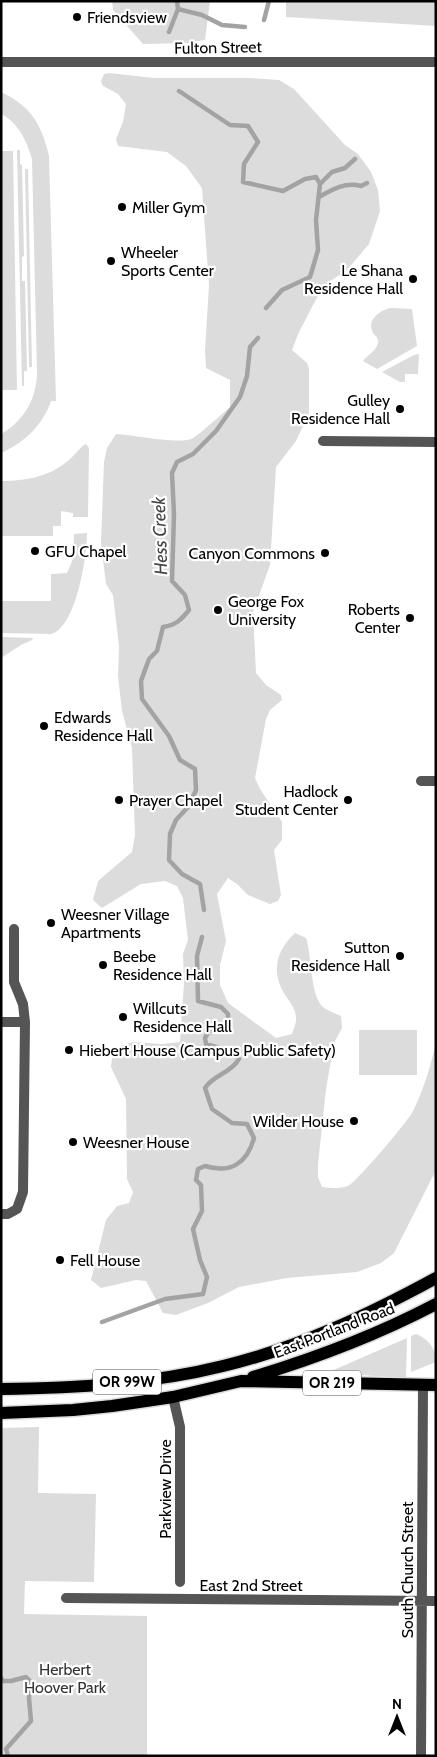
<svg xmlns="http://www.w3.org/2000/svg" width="437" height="1757" viewBox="0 0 437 1757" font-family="Cabin,sans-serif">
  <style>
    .green { fill: #dcdcdc }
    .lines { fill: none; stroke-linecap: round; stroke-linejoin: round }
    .stream { stroke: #a3a3a3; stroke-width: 4.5 }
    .primary-casing { stroke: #dbdbdb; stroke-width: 15 }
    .minor { stroke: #555; stroke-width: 10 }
    .tertiary { stroke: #555; stroke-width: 10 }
    .primary { stroke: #000; stroke-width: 12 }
    .poi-dot { fill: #000; stroke: #fff; stroke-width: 2 }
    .labels { text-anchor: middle; stroke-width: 4.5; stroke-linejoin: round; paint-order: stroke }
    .shield { fill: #fff; stroke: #4c4c4c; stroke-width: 1 }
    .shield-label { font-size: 15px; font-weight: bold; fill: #000 }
    .poi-label { font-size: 16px; fill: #000; stroke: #fff; text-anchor: start }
    .street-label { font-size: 16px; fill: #000; stroke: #fff }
    .park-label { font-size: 16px; fill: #333; stroke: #fff }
    .water-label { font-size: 18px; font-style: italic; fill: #444; stroke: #fff }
  </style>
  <rect width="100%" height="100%" fill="#fff"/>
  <path class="green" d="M112 1H210L205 40 188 43 143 44 113 10Z
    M286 1H436V26L286 17Z
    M109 73 154 78H252L279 80 294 89 345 145 358 154 371 172 378 190 380 211 369 244 347 270 323 286 299 332 292 350 307 363 309 369V413L296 441 276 467 270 565 253 612 256 673 266 685 281 695 282 700 270 710 266 719 255 778 260 789 282 822V840L274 850 281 895 278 901 270 904 248 895 237 884 228 878 217 894 226 941 220 965V985L228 1003 276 1038 292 1034C293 1030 296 1024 296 1020 297 1006 284 997 280 985 272 965 280 947 295 933L306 938C312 956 310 995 323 1007 328 1011 335 1013 341 1016L342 1028 334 1043 326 1089 318 1164V1177L322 1187C331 1188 339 1189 348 1186 356 1183 407 1122 412 1113 424 1090 430 1067 436 1043V1170L394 1253 381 1263 357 1272 287 1278 239 1287 208 1303 176 1315 163 1313 146 1281 136 1280 101 1288 91 1280 106 1220 117 1206 129 1203 133 1192 127 1179 126 1099 111 1067 113 1048 133 1042 161 1044 180 1042 184 983 183 954 188 940 183 898 177 886 165 881 141 884 102 908 93 900 98 881 132 852 135 835 132 748 122 711 118 676 119 646 113 595 106 584 101 543 104 462 107 448 116 434C134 435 176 444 191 439 197 437 223 413 230 407V380L206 368 205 351 209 285 202 188 186 166 167 152 118 146 116 139 123 122 126 104 118 94 103 86 101 81 104 74Z
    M1 92C31 106 42 125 49 156L56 401H51C43 425 24 443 1 453V434C24 421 37 398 37 372L32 159C27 142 19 123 1 114Z
    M17 150H20V164L22 165 24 256 22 257V281H25L27 371H24V386H22Z
    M1 151H13L17 390H1Z
    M25 169H28L32 367H29Z
    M391 308 412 309 417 346 377 369 363 361C367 355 376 352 378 343 379 338 376 337 373 333 366 320 380 310 391 308Z
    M419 354 418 374H405V382H400L382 372 414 355Z
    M86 444 89 448 88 517H73V513L61 511V526H53V536H1V481C26 481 49 477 69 460 75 455 80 447 86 444Z
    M87 533C87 557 76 628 51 634L1 633V585L2 601H51V574L67 573 73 559 74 534Z
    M1 637 33 638 32 640 21 645 1 658Z
    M359 1030H417V1075H359Z
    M416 1334C429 1339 436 1349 436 1362L411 1372V1336Z
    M407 1338 406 1378 330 1373 329 1372Z
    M39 1427 38 1493 96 1494 94 1582 25 1581 24 1614 147 1616V1756H1V1428Z"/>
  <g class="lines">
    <path class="stream" d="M178 9 202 15 222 25 245 27
      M264 20 269 1
      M169 32 178 9 177 1
      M179 91 230 125 248 126 258 142 244 164 243 182 283 191 305 179 316 177 320 184 316 220 318 250 310 277 282 290 266 308
      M320 184 332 172 345 168 355 159
      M319 197C333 189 345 182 361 186L367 183
      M204 910 200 884 182 874 169 860 170 834 176 820 189 806 196 790 195 769 180 760 169 736 142 699 141 681 149 659 157 651 163 627C176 625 181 620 189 610L185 595 172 581 174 514 172 473 177 462 193 454 216 431 240 397 247 376 250 347 258 338
      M102 1322 165 1299 203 1294 207 1277 200 1260 193 1229 202 1211 201 1185 196 1180 198 1169 205 1166C231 1174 247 1163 254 1138L247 1124 232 1123 212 1109 205 1088C213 1075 231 1073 239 1059L235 1053 206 1044 205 1038C209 1029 214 1028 223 1028L228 1022V1014L221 1007 198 1001 197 956 202 937
      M1 1678 3 1681H11L26 1677 30 1681 29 1698 31 1721 6 1749 8 1756"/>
    <defs>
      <path id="primary" d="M253 1377C316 1358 377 1335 436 1304
        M1 1389C75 1388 151 1384 223 1366 298 1348 368 1315 436 1278
        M1 1413 73 1410 112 1406 173 1397 241 1381 436 1385"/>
    </defs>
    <use href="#primary" class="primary-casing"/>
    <path class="minor" d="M323 441 436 442
      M421 781H436
      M1 1022H25
      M1 1214H8L17 1209 23 1192 25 1022 23 1004 14 982V929
      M173 1397 180 1427V1582
      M66 1598 436 1601
      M421 1756 423 1385"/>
    <path class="tertiary" d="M1 62H436"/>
    <use href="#primary" class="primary"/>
  </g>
  <g class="poi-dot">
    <circle cx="77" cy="17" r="5"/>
    <circle cx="122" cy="207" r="5"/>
    <circle cx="111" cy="261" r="5"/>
    <circle cx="413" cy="279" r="5"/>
    <circle cx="400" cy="409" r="5"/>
    <circle cx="35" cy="551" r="5"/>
    <circle cx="325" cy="553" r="5"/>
    <circle cx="218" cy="610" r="5"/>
    <circle cx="410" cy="618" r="5"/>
    <circle cx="44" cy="726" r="5"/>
    <circle cx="119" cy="800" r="5"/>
    <circle cx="348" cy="800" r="5"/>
    <circle cx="51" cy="923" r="5"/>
    <circle cx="400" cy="956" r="5"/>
    <circle cx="103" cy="965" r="5"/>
    <circle cx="123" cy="1017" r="5"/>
    <circle cx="69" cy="1050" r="5"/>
    <circle cx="354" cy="1121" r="5"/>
    <circle cx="73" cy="1142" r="5"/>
    <circle cx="60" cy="1260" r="5"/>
  </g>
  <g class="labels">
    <g class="shield">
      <rect x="93" y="1369.5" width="68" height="25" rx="4"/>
      <rect x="303" y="1370.5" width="58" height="25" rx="4"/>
    </g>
    <g class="shield-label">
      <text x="127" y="1387">OR 99W</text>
      <text x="332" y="1388">OR 219</text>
    </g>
    <g class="poi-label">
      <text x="87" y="23">Friendsview</text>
      <text x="132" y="213">Miller Gym</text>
      <text x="121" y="258">Wheeler<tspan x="121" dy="18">Sports Center</tspan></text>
      <text x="403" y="276" text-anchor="end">Le Shana<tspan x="403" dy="18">Residence Hall</tspan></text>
      <text x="390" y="406" text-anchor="end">Gulley<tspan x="390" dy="18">Residence Hall</tspan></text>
      <text x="45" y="557">GFU Chapel</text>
      <text x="315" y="559" text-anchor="end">Canyon Commons</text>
      <text x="228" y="607">George Fox<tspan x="228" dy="18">University</tspan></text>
      <text x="400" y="615" text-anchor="end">Roberts<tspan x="400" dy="18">Center</tspan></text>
      <text x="54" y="723">Edwards<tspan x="54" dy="18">Residence Hall</tspan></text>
      <text x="338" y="797" text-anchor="end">Hadlock<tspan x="338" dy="18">Student Center</tspan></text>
      <text x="129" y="806">Prayer Chapel</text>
      <text x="61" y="920">Weesner Village<tspan x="61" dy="18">Apartments</tspan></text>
      <text x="390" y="953" text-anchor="end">Sutton<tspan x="390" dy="18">Residence Hall</tspan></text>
      <text x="113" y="962">Beebe<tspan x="113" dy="18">Residence Hall</tspan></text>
      <text x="133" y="1014">Willcuts<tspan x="133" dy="18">Residence Hall</tspan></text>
      <text x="79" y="1056">Hiebert House (Campus Public Safety)</text>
      <text x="344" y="1127" text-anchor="end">Wilder House</text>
      <text x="83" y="1148">Weesner House</text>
      <text x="70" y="1266">Fell House</text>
    </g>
    <g class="street-label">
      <text transform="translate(218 47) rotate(-1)" y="6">Fulton Street</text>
      <text transform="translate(334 1330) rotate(-21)" y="6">East Portland Road</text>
      <text transform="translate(165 1489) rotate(-90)" y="6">Parkview Drive</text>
      <text transform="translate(407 1570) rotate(-90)" y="6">South Church Street</text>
      <text x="251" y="1591">East 2nd Street</text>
    </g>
    <g class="park-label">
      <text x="65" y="1675">Herbert<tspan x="65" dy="18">Hoover Park</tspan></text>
    </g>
    <g class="water-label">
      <text transform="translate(160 536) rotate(-92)" y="6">Hess Creek</text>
    </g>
  </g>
  <rect width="437" height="1757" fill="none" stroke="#000000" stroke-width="5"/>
  <g transform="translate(397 1717)" stroke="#ffffff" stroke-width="4" paint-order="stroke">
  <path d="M0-4L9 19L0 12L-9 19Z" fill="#000000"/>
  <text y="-8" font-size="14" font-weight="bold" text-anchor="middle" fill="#000000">N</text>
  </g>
</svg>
